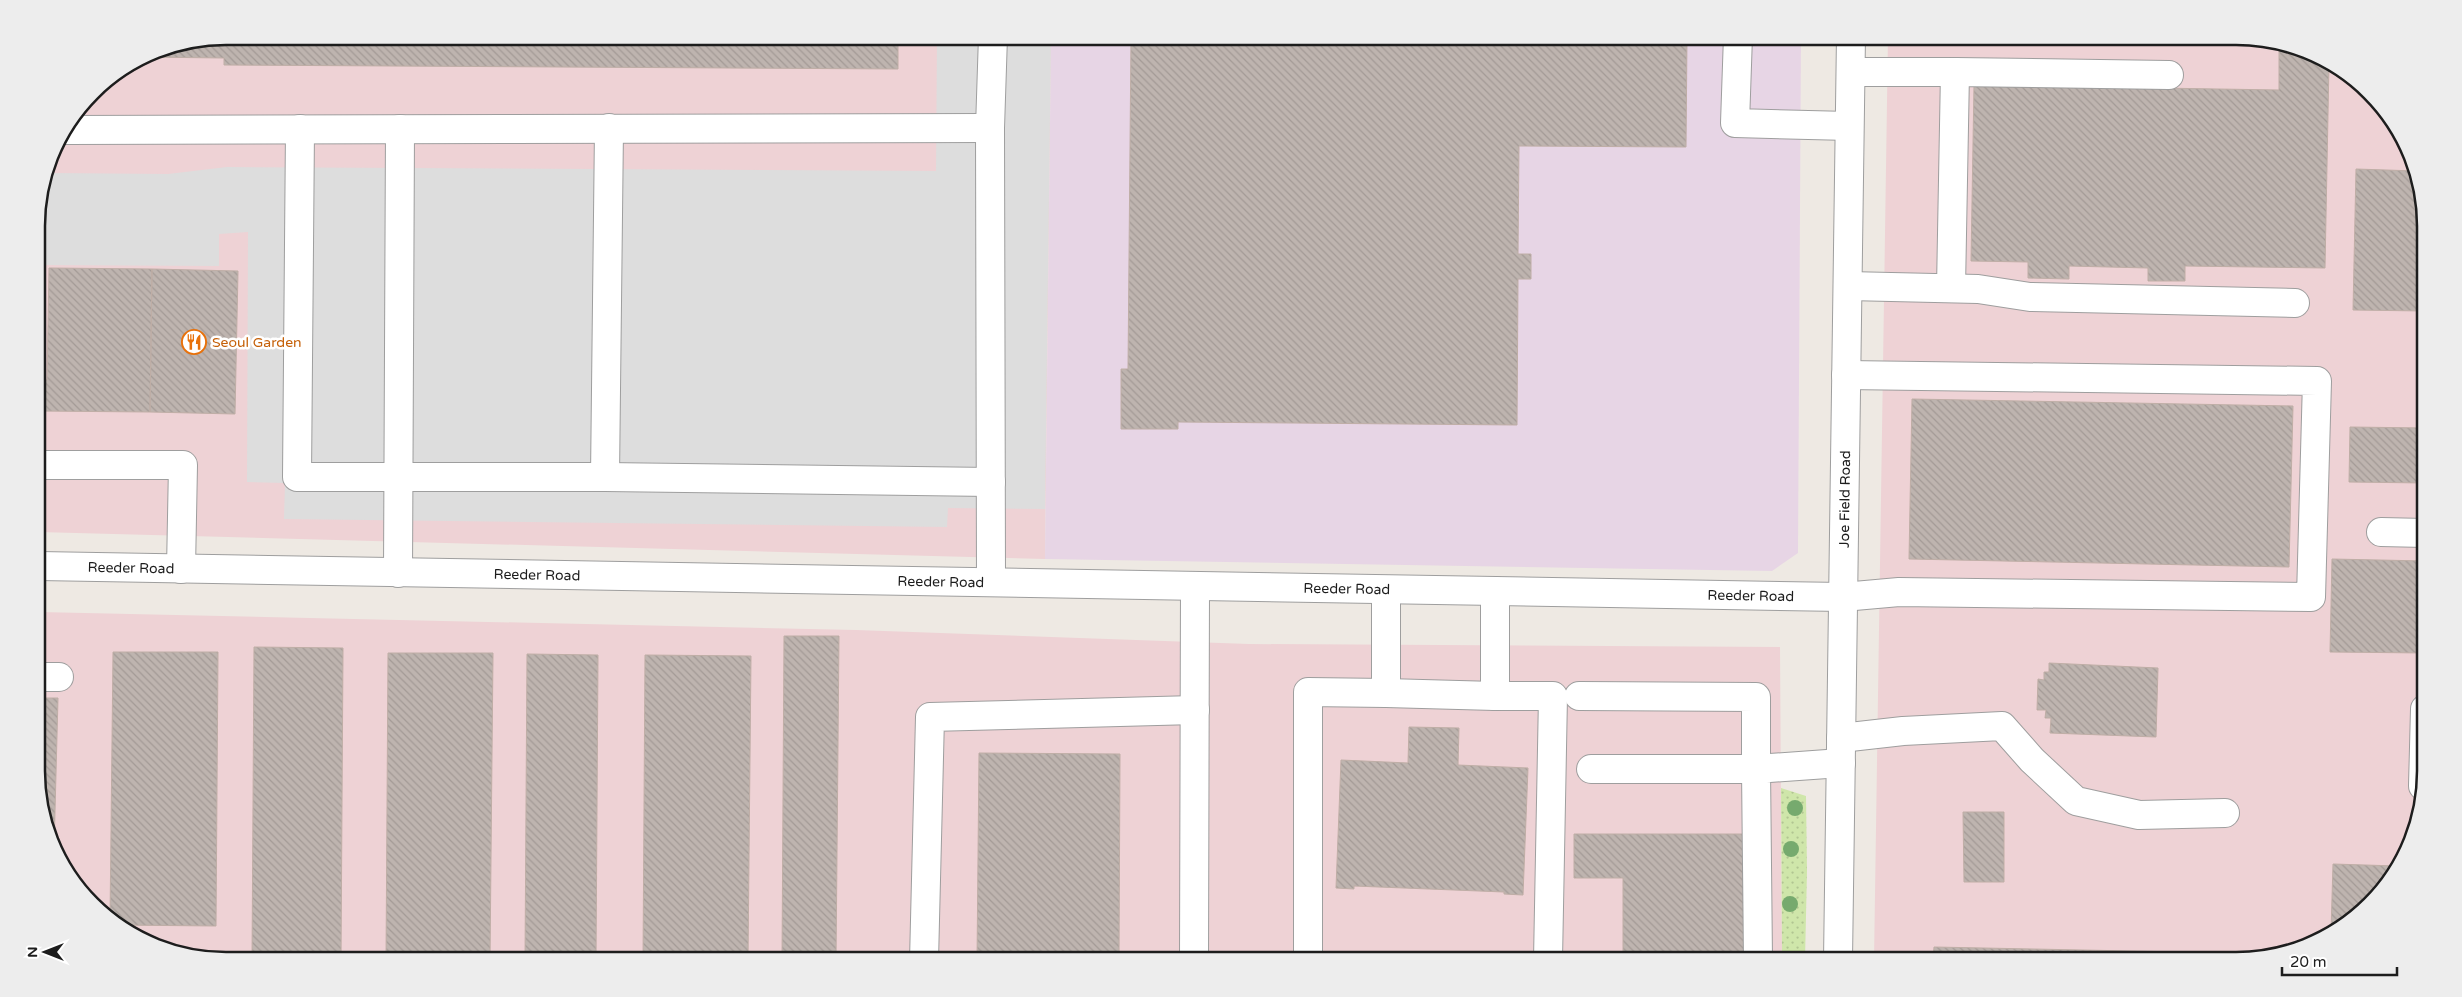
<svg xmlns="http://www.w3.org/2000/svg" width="2462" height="997" viewBox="0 0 2462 997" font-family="'Varela Round',sans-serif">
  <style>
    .commercial { fill: #eed2d5 }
    .industrial { fill: #e7d5e5 }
    .grass { fill: url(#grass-dots) }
    .parking { fill: #ddd }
    .building { fill: url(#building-back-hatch); stroke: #bfaea6 }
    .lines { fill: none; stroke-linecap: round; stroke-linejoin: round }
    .minor-casing { stroke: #9e9e9e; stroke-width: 30 }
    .minor { stroke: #fff; stroke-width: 28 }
    .tree { fill: #76aa6e }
    .labels { text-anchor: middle; stroke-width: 5; stroke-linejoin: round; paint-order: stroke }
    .food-label { font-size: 14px; fill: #c56008; stroke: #fff; text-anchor: start }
    .street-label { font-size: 14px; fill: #1d1d1d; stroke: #fff }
    .rim { fill: none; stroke: #1d1d1d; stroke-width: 2.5 }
  </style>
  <defs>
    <pattern id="grass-dots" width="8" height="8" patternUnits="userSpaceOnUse" patternTransform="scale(1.25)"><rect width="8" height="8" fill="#cfe6aa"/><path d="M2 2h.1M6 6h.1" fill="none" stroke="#b1c592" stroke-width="1.8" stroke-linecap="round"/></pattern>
    <pattern id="building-back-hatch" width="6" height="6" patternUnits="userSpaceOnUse" patternTransform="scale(1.25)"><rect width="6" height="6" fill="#beb4af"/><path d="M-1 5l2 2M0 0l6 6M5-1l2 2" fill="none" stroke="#a39a96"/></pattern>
  </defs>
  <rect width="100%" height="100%" fill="#eee9e3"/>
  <path class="commercial" d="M226 36H1051L1045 559 38 532 37 214 56 142 101 84 154 51Z
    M1888 36H2236L2297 46 2351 75 2386 110 2411 153 2424 201 2426 771 2416 832 2387 886 2351 922 2297 951 2248 960H1874Z
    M39 612 856 630 1249 644 1780 647 1782 960 226 961 165 951 121 929 83 896 56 854 40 807Z"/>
  <path class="industrial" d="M1051 36H1801L1798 553 1772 571 1045 559Z"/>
  <path class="grass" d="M1781 788 1806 796 1807 871 1805 960H1782Z"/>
  <path class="parking" d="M937 36H1051L1045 509 948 508 947 527 284 519 285 483 247 482 248 232 219 234V266L37 265V214L48 173 168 174 227 167 936 171Z"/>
  <path class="building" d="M226 36H898V69L224 65V58L143 57 154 51Z
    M1131 36H1687L1686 147 1519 146 1518 254H1531V279H1518L1517 425 1178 422V429H1121V369H1128Z
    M2279 44 2297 46 2329 63 2325 268 2185 266V281H2148V268L2069 266V279L2028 278V262L1971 261 1974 85 2279 90Z
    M2356 169 2416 171 2424 201V311L2353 310Z
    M49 268 152 269 150 412 38 411V380H47Z
    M152 269 238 271 235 414 150 412Z
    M1912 399 2293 406 2289 567 1909 559Z
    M2350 427 2425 428V483L2349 482Z
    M2332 559 2425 561V653L2330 652Z
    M784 636H839L836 961H782Z
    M254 647 343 648 341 961H252Z
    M113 652H218L216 926 116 925 110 920Z
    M388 653H493L490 961H386Z
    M527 654 598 655 596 961H525Z
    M645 655 751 656 748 961H643Z
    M2049 663 2158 668 2156 737 2050 733 2051 718H2045L2046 710H2037L2038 679 2044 680V672H2049Z
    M39 698H58L54 849 40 807Z
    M1409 727 1459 728 1458 765 1528 768 1523 895 1504 894V892L1354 886V889L1336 888 1341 760 1408 763Z
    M979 753 1120 754 1119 961H977Z
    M1963 812H2004V882H1964Z
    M1574 834H1744L1745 960H1623V878H1574Z
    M2333 864 2397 866 2387 886 2351 922 2331 932Z
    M1934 947 2279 954 2248 960H1933Z"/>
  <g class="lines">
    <defs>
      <g id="minor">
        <path d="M1738 36 1735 123 1849 126"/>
        <path d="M1851 72H1955"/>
        <path d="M300 129 297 477H605L991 482"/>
        <path d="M66 130 990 128"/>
        <path d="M1848 286 1978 289 2030 297 2295 303"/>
        <path d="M1951 288 1955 72 2169 75"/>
        <path d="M38 465H183L181 569"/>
        <path d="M605 477 609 128"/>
        <path d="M2381 532 2425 533"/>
        <path id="s1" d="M39 566 1843 597 1899 592 2311 597 2317 381 1846 375"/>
        <path d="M398 573 400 129"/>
        <path d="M991 581 990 128 993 36"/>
        <path d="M1495 591V696H1553L1548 960"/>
        <path d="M39 677H59"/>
        <path d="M1386 693 1495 696"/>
        <path d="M1579 696 1756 697V769H1591"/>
        <path d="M1841 738 1903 731 2002 726 2032 760 2076 801 2139 815 2225 813"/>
        <path d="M2423 786 2425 709"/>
        <path d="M1758 960 1756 769 1841 763"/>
        <path id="s2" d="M1838 960 1851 36"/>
        <path d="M924 961 930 717 1195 710"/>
        <path d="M1194 961 1195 586"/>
        <path d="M1308 961V692L1386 693V590"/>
      </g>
    </defs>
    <use href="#minor" class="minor-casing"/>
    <use href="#minor" class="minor"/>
  </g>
  <g class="tree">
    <circle cx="1795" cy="808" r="8"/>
    <circle cx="1791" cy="849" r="8"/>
    <circle cx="1790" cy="904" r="8"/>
  </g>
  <defs>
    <symbol id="restaurant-ring" viewBox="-11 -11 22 22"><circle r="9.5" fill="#fff" stroke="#e8710a" stroke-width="1.5"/><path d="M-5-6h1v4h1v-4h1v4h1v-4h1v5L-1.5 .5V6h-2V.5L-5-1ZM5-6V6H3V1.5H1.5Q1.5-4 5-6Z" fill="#e8710a"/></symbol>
  </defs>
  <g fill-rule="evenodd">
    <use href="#restaurant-ring" x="180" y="328" width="28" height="28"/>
  </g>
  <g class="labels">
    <g class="food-label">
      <text x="212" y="347">Seoul Garden</text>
    </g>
    <g class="street-label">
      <text dy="5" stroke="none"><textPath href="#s2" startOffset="461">Joe Field Road</textPath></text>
      <text dy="5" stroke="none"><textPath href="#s1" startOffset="92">Reeder Road</textPath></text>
      <text dy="5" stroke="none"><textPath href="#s1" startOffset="498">Reeder Road</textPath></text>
      <text dy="5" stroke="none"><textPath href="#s1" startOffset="902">Reeder Road</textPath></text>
      <text dy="5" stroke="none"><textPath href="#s1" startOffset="1308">Reeder Road</textPath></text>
      <text dy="5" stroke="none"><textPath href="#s1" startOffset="1712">Reeder Road</textPath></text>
    </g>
  </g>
  <path d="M0 0H2462V997H0ZM226 45H2236A181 181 0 0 1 2417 226V771A181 181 0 0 1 2236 952H226A181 181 0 0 1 45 771V226A181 181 0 0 1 226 45Z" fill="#ededed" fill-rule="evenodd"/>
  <path class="rim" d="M226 45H2236A181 181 0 0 1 2417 226V771A181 181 0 0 1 2236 952H226A181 181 0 0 1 45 771V226A181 181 0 0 1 226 45Z"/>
  <g transform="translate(45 952) rotate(270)" stroke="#ffffff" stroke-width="4" paint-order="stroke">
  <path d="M0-4L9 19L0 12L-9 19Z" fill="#1d1d1d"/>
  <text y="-8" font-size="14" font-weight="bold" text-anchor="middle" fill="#1d1d1d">N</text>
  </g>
  <path d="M2282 967v8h115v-8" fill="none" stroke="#1d1d1d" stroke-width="2.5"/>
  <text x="2290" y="967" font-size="15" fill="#1d1d1d" stroke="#ffffff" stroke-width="4" paint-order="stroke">20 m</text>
</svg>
